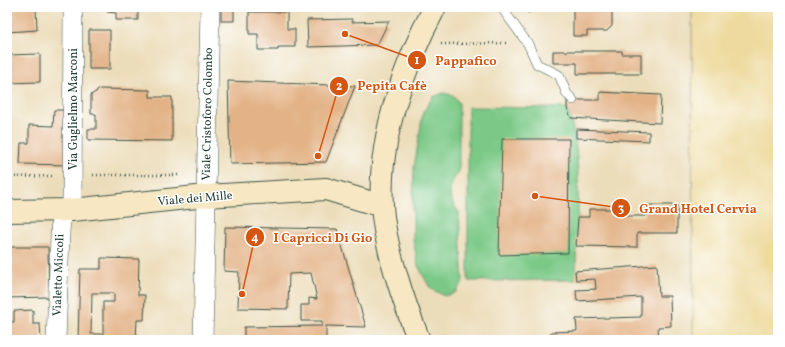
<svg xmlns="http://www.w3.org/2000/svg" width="785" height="347" viewBox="0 0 785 347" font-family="Vollkorn,serif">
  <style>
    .green { fill: #7cc987; stroke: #4e835e }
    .sand { fill: #eeda9e; stroke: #868c69 }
    .building { fill: #e3b387; fill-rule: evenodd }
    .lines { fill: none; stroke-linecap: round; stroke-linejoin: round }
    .lane-casing { stroke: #3e5548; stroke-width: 10 }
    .street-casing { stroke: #3e5548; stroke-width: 20 }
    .secondary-casing { stroke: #3e5548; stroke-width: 24 }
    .path { stroke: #3e5548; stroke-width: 2.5; stroke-dasharray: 1 3; stroke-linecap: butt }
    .lane { stroke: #fff; stroke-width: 9 }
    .street { stroke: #fff; stroke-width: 19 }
    .secondary { stroke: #f7e8c3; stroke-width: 22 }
    .labels { text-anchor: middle; stroke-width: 3; stroke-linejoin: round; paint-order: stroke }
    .street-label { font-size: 12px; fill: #1f3d34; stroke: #fff }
    .leader { fill: none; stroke: #d45610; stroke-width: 1.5 }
    .callout-dot { fill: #d45610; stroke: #fff; stroke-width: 1.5 }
    .mark-label { font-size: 12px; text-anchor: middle; font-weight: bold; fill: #fff }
    .callout-label { font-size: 13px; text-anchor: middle; font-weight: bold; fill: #d45610; stroke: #fff; stroke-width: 3; stroke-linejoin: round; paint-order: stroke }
  </style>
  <rect width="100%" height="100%" fill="#fff"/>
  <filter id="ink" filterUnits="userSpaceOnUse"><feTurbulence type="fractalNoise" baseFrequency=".025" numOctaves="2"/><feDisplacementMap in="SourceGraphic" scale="8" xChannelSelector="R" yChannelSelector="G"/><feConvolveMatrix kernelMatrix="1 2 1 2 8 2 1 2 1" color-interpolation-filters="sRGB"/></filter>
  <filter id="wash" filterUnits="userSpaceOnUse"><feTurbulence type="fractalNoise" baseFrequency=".012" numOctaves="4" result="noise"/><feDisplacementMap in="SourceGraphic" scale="16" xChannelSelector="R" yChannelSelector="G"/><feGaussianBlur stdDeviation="0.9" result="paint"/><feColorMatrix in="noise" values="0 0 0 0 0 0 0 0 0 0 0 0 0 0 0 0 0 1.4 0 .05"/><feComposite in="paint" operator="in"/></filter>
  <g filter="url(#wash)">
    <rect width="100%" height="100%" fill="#ecddba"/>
    <path class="green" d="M443 93 453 95 459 103V172C447 186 447 199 459 212L463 282 455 293 444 296 430 288 418 266 413 239V198L414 167 423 112 433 97Z
      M468 107 567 108C585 155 576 229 576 280L468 281Z"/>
    <path class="sand" d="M692 7H778V340H693Z"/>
    <g id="blocks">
      <path class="building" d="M7 7H36L37 30 7 32Z
        M107 7H138V20H116V13L107 12Z
        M221 7H234V21H221Z
        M573 7H612V26L607 31H587V36H573Z
        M249 12H287V29H295V47H278V50H258V34H249Z
        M352 19V22L389 21 377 45 308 47 307 20Z
        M89 30H110V69H89Z
        M553 51H622V54H641V74H577V63H553Z
        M40 54V82L7 83V55Z
        M228 81 355 86 326 162 230 164Z
        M100 89 150 90V97H172V141L88 140V129H96V114H91V95Z
        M600 92 661 95 660 123 571 118 567 108V100H600Z
        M54 110H71L70 165 20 164 21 143H29V125L53 126Z
        M576 129 649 132V141L576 138Z
        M502 139H569L568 253 499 255Z
        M645 205H677V233H637V247L576 246 578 217H589V209H626V216H645Z
        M225 227 337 229 366 327 326 326V340H244V327L322 326V321H301V305H309V298L317 299 311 273 289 274 288 309 238 308 239 272 224 271Z
        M7 247H48L49 297 7 298Z
        M101 258 139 259 138 295H145L144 320H137L136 340H78L80 269H101ZM92 293H114V302H103V334H91Z
        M657 265 659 296H670L671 326 658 327 659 340H551V332L577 331 576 319 641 317V297L577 301 576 290 596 289 595 279 576 280 575 271Z
        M33 310V324H40L41 340H7V322H14V311Z"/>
    </g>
  </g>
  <g filter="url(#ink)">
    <use href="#blocks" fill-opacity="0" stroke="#3e5548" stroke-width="1"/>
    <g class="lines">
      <defs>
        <path id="lane" d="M501 7 528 44 537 64 559 75 567 94 573 100"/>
        <path id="street" d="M72 210 73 7
          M56 340 61 210
          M203 340 210 7"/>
        <path id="secondary" d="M7 211 72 210 206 196 326 189 382 206
          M419 340C404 303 384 244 382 205 378 138 404 65 435 7"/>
      </defs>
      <use href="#lane" class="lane-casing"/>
      <use href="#street" class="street-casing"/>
      <use href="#secondary" class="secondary-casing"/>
      <path class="path" d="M528 17 529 7
        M441 44 508 43
        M93 175H178
        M7 177 52 176"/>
      <use href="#lane" class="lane"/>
      <use href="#street" class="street"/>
      <use href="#secondary" class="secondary"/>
    </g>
  </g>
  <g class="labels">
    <g class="street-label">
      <text transform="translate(73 109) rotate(-90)" y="4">Via Guglielmo Marconi</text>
      <text transform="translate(207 114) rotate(-89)" y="4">Viale Cristoforo Colombo</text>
      <text transform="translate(195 198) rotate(-5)" y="4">Viale dei Mille</text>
      <text transform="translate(58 275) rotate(-88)" y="4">Vialetto Miccoli</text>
    </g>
  </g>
  <path class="leader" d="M345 34L417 60M318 156L339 86M535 196L621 208M242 294L255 237"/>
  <g class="callout-dot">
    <circle cx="345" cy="34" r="4"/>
    <circle cx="318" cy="156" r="4"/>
    <circle cx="535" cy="196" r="4"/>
    <circle cx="242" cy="294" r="4"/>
    <circle cx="417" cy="60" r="10"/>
    <circle cx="339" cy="86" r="10"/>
    <circle cx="621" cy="208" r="10"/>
    <circle cx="255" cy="237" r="10"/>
  </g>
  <g class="mark-label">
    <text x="417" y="64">1</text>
    <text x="339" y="90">2</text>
    <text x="621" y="212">3</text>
    <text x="255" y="241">4</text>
  </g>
  <g class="callout-label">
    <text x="466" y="65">Pappafico</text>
    <text x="392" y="90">Pepita Cafè</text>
    <text x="698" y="213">Grand Hotel Cervia</text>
    <text x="323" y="242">I Capricci Di Gio</text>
  </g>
  <rect width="785" height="347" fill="none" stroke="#fff" stroke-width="24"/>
</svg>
